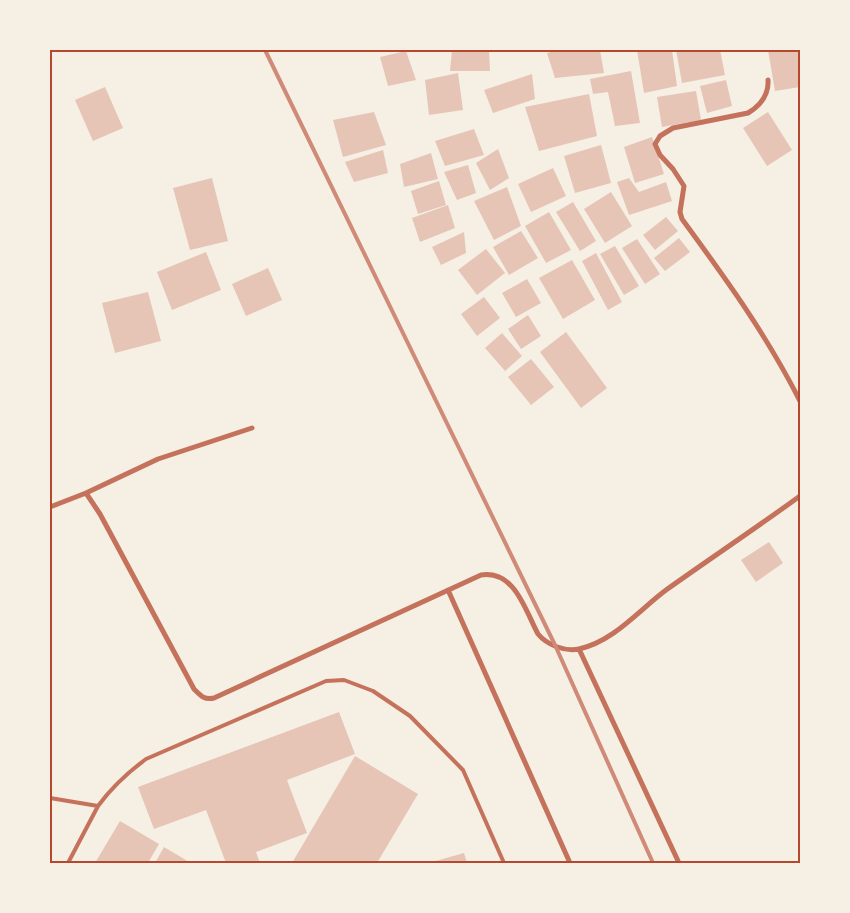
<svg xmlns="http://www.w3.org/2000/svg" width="850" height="913" viewBox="0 0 850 913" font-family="Jost,sans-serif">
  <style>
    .building { fill: #e6c5b7 }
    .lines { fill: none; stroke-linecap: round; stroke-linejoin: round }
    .service { stroke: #c5725c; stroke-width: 4 }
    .minor { stroke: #c5725c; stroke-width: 5 }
    .rail { stroke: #cf8b77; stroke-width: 4 }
    .neatline { fill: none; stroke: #b5482f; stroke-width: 2 }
  </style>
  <rect width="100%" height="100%" fill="#f6efe4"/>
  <path class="building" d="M452 50H489L490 71H450Z
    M558 50H600L604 73 555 78 547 53Z
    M637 50H672L677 86 644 93Z
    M676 50H720L725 75 682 83Z
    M768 50H800V87L775 91Z
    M406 51 416 80 388 86 380 57Z
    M631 71 640 123 615 126 608 92 593 94 590 79Z
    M458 73 463 110 429 115 425 80Z
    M532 74 535 99 493 113 484 90Z
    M726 80 732 106 707 113 700 86Z
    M105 87 123 128 93 141 75 100Z
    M696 91 701 120 662 127 657 97Z
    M589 94 597 136 539 151 525 107Z
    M374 112 386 145 343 157 333 120Z
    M768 112 792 150 767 166 743 128Z
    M474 129 484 155 445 166 435 141Z
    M652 137 664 174 635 183 624 147Z
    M601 145 611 183 575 193 564 156Z
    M498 149 509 178 490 190 476 163Z
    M383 150 388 173 354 182 345 162Z
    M431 153 438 179 404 187 400 164Z
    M468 165 476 193 457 200 444 172Z
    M553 168 566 196 531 212 518 184Z
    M212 178 228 241 190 250 173 188Z
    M629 178 639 192 666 182 672 201 629 215 617 182Z
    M439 181 446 205 418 214 411 191Z
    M507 187 521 226 494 240 474 201Z
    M611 192 632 226 605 243 584 209Z
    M573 202 596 241 580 251 556 212Z
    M448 205 455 228 420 242 412 218Z
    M549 212 571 250 546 263 525 226Z
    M666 217 678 231 655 250 643 235Z
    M521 231 538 258 509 275 493 247Z
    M464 232 466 253 441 265 432 247Z
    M679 238 690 252 665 271 654 258Z
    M637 239 660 274 645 284 622 248Z
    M615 246 639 286 624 295 600 254Z
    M486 249 505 273 477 295 458 270Z
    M206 252 221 290 172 310 157 272Z
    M596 253 622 302 608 310 582 261Z
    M572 260 595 300 563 319 539 278Z
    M268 268 282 300 246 316 232 284Z
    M527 279 541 303 516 317 502 293Z
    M148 292 161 341 115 353 102 303Z
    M484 297 500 318 477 336 461 314Z
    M528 315 541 336 521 349 508 329Z
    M566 332 607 388 581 408 540 352Z
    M502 333 522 356 505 371 485 348Z
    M531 359 554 387 531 405 508 377Z
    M769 542 783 563 756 582 741 560Z
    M339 712 355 754 287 780 307 833 256 852 260 863H226L206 810 154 829 138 787Z
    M355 756 418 794 377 863H292Z
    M120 821 159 844 148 863H95Z
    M164 847 191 863H155Z
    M464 853 467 863H432V862Z"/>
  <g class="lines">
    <path class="service" d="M50 798 98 806C112 787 127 773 146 759L326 681 344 680 373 691 410 716 463 770 504 863
      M68 863 98 806"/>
    <path class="minor" d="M768 80C769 95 761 105 748 113L673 128 660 136 655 144 660 155 673 169 684 186 680 212 682 219C726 279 766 334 800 401
      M86 493 158 459 252 428
      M50 507 86 493 100 514 194 689C201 696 204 700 214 698L481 575C515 570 525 610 538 634 547 645 565 652 579 649 614 641 638 611 666 590 711 558 756 528 800 496
      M448 590 570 863
      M579 649 679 863"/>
    <path class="rail" d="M265 50 555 645 653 863"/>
  </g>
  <rect width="850" height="913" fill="none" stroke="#f6efe4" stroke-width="102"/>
  <rect x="51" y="51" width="748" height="811" class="neatline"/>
</svg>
